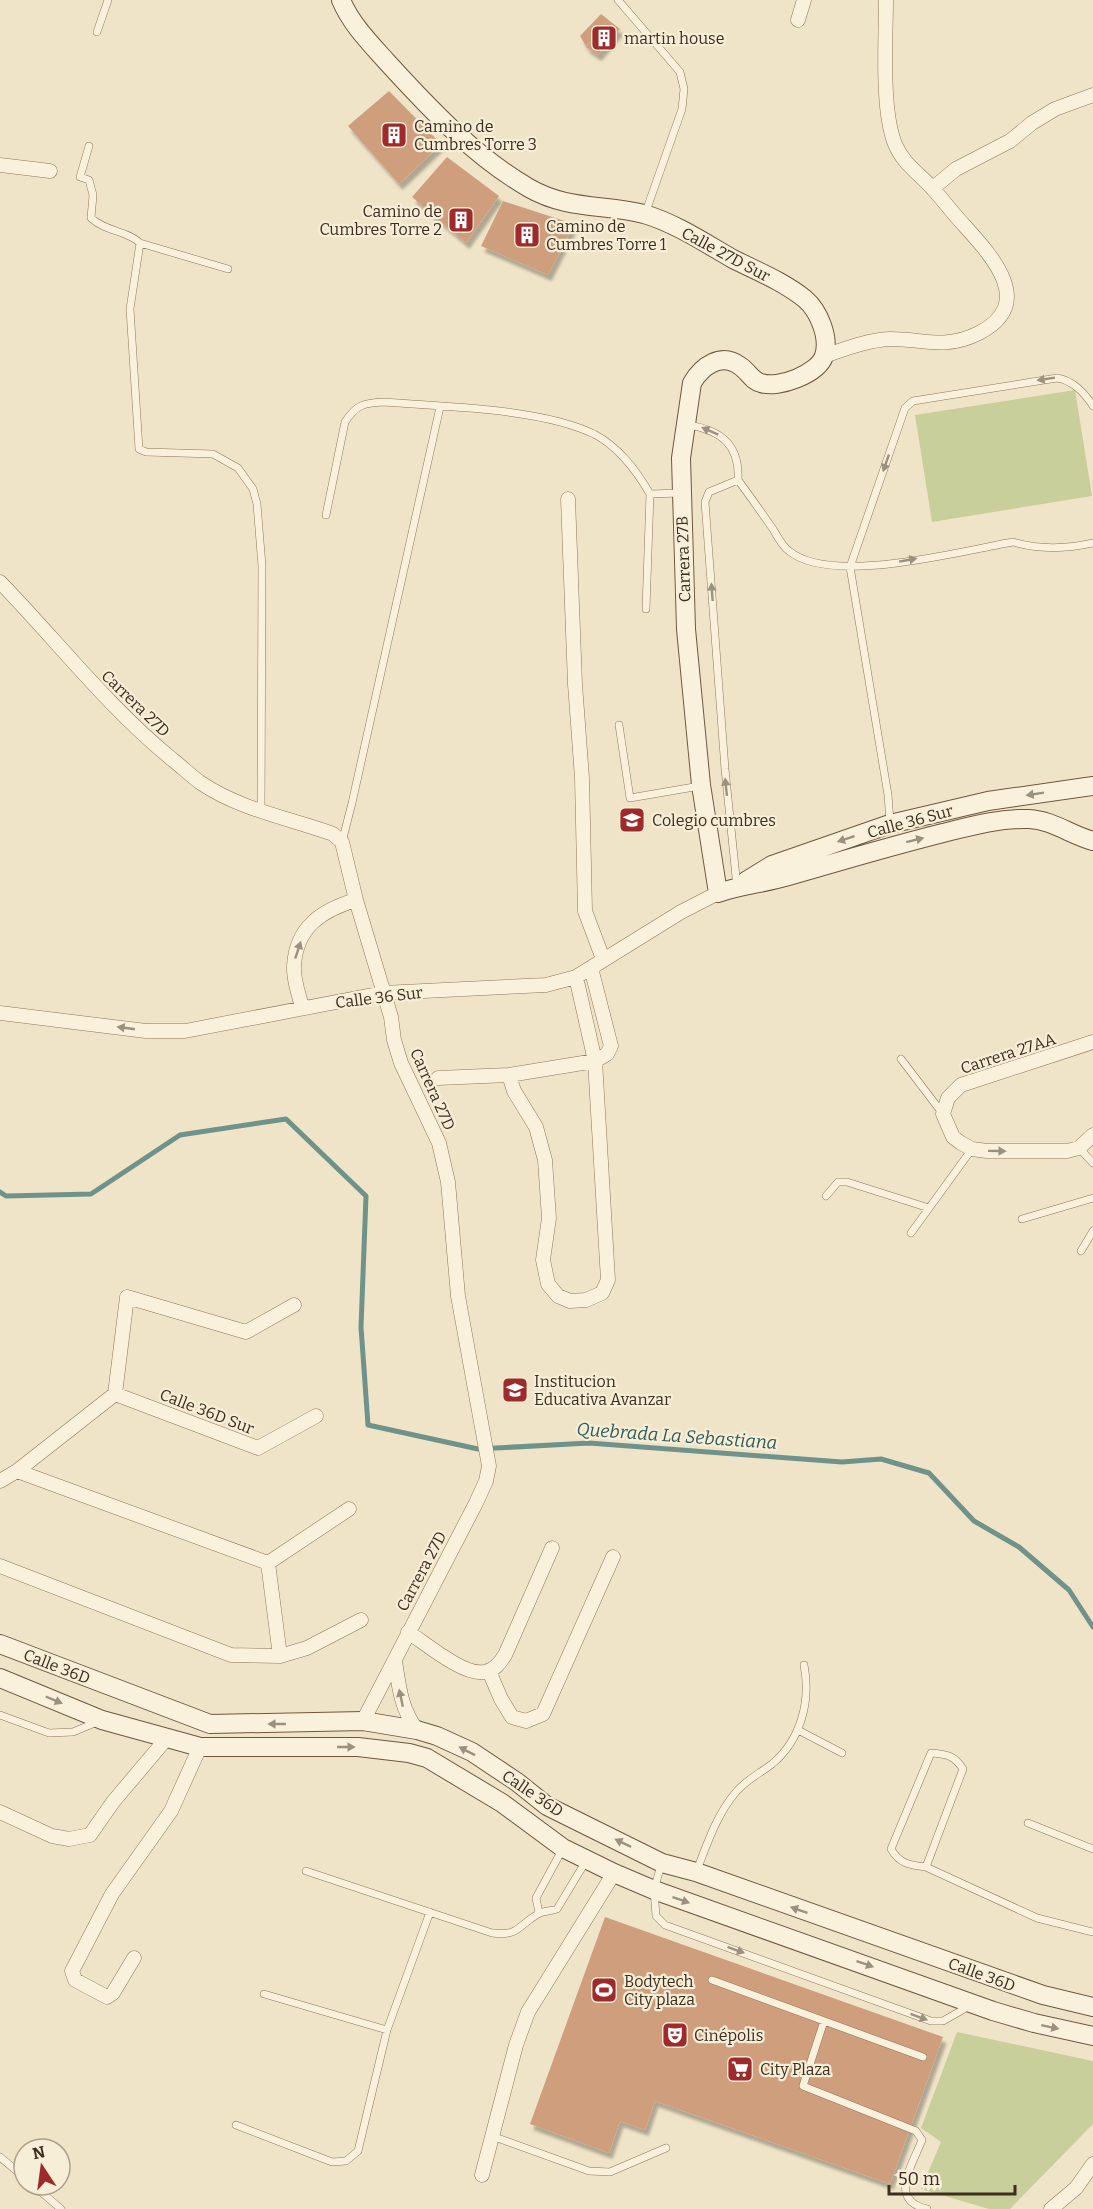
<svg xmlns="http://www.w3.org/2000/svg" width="1093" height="2209" viewBox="0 0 1093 2209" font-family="Bitter,serif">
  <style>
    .green { fill: #c9cf9b }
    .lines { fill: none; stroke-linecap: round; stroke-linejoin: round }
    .stream { stroke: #6f938a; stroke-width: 5 }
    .building { fill: #cf9f7d; filter: url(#shadow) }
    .lane-casing { stroke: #8d765c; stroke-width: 8 }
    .street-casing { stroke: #8d765c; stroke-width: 15 }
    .secondary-casing { stroke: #6f573f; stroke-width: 20 }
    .lane { stroke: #faf1dc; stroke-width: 7 }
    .street { stroke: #faf1dc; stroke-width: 14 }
    .secondary { stroke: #faf1dc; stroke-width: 18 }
    .oneway { fill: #9c907e }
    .labels { text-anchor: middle; stroke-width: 4.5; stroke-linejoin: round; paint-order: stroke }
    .poi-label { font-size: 16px; fill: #3d2e20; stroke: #f7eed8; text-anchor: start }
    .street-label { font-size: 16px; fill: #3d2e20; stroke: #f7eed8 }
    .water-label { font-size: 18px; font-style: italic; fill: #2f5d5a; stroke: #f7eed8 }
  </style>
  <defs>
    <filter id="shadow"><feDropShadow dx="3.5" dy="6" stdDeviation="1.5" flood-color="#0004"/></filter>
  </defs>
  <rect width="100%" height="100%" fill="#f0e4c8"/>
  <path class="green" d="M1075 390 1092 496 932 522 915 415Z
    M957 2032 1093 2061V2124L1010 2209H989L921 2189 941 2142 921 2128Z"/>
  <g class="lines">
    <path class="stream" d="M0 1192 6 1196 91 1194 180 1135 286 1119 366 1196 361 1327 368 1425 478 1449 589 1443 842 1462 881 1459 929 1473 974 1521 1019 1547 1069 1590 1093 1627"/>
  </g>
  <path class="building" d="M601 14 620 29 598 55 586 47 601 31 586 46 580 36Z
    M389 91 441 144 399 184 348 126Z
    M447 157 499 196 466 243 412 197Z
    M503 201 574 224 548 275 481 246Z
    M605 1917 943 2037 890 2184 655 2101 645 2130 620 2121 609 2153 530 2124Z"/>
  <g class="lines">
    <defs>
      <path id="lane" d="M618 0 680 72 684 89 682 109 645 214
        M97 32 108 0
        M89 146 80 177 89 180 93 195 91 218C106 232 126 230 140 243L228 269
        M140 243 130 309 139 449 146 452 213 454 238 468 253 489 257 504 262 566 261 811
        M688 425C721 430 740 445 738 480L709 492 705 502 725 769 737 887
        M738 480C750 496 761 512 773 529 777 536 782 546 789 551 832 586 960 551 1013 542 1040 550 1066 549 1093 543
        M326 515 345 422C356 405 363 403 384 402 444 407 540 408 594 434 619 447 636 470 650 494L681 493
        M646 609 650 494
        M619 725 630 798 700 786
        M890 822 888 795 850 567 905 408 913 401 1057 378C1072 380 1085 393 1093 406
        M342 842 352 803 440 407
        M901 1059 943 1114
        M1079 1148 1093 1163
        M826 1196 838 1182H847L929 1208
        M1022 1219 1093 1198
        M911 1233 972 1149
        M1081 1251 1093 1231
        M0 1715 49 1733 73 1732 97 1722
        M798 1730 842 1753
        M1028 1823 1093 1849
        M661 1865 654 1890 656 1916 665 1925 931 2021H943L971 2005
        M926 1867 963 1769C955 1756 947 1754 931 1753L891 1849C900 1864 909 1865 926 1867L1037 1918 1093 1932
        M697 1870C707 1844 717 1814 736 1792 746 1780 759 1774 772 1764 801 1740 811 1701 804 1665
        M306 1871 492 1933C520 1936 517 1926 538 1914 543 1911 551 1911 557 1909L586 1861
        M539 1913 536 1898 562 1850
        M712 1980 923 2057
        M264 1994 387 2030
        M824 2021 803 2086 916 2131 922 2140C912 2166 888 2200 927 2209
        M236 2125 332 2162 346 2161 358 2151 387 2030 430 1912
        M492 2136 589 2171 610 2172 666 2148
        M0 2157 24 2177
        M33 2185 61 2209"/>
      <path id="street" d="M798 20 804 0
        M0 165 50 171
        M933 188 956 169 1010 141 1032 123 1055 109 1093 95
        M824 356C845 349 867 340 890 339 924 339 945 350 979 333 1037 303 991 255 962 223 952 212 943 200 933 189 920 174 903 164 895 144 881 109 886 39 886 0
        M568 499 575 684 582 778 585 911 603 959
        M0 582C58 642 108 707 173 760 182 767 191 776 201 783 241 810 289 818 333 834L342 842 356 900 391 1017 394 1040 401 1063 439 1143 448 1182 458 1296 489 1466 486 1481 476 1503 363 1721
        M302 1007C299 995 293 979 294 966 296 927 322 910 356 900
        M0 1013 146 1031H185L383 993 546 985 576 977 681 912 718 893
        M1093 1042 961 1085 948 1098 943 1114 953 1137 961 1143 972 1149 987 1151H1067L1079 1148 1093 1135
        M509 1075 514 1091 536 1127 545 1160 549 1218 543 1260 548 1284 558 1296 570 1301 586 1300 602 1293 608 1280 595 1061 576 977
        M438 1078 509 1075 595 1061 607 1054 611 1046 591 968
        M115 1394 258 1448 316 1416
        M17 1471 268 1563 280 1656
        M0 1481 17 1471 115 1394 127 1297 246 1332 294 1305
        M268 1563 349 1509
        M0 1566 231 1655 280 1656 307 1648 361 1620
        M408 1632C425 1643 464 1676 484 1672 494 1671 500 1663 505 1655L552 1548
        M395 1661C399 1687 401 1709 417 1730
        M489 1671 501 1699 512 1717 526 1721 543 1714 613 1557
        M0 1812 52 1836 69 1839 90 1835 113 1802 167 1738
        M134 1958 113 1993 107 1997 75 1980 72 1971 112 1894 171 1811 200 1747
        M482 2175 516 2045 528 2012 614 1873
        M1051 2209 1076 2188 1093 2164"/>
      <path id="secondary" d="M341 0C351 24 370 43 387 62 429 108 475 157 529 188 567 210 605 204 644 214 675 223 705 243 733 259 757 271 784 282 805 299 819 311 830 338 824 356 818 374 778 389 761 383 752 381 748 371 740 366 721 352 702 366 692 383L681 458 686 629 701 785 718 893C741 885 766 883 789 876 840 861 891 846 943 833 971 826 1000 818 1029 819 1052 820 1071 835 1093 841
        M746 881 772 865 890 824 988 801 1093 786
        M0 1644 210 1724 363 1721 417 1730 437 1736 472 1752 517 1782 547 1806 662 1863 696 1872 1043 1995 1093 2007
        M0 1678 102 1720 200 1747H358L409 1753 427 1758 502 1803 563 1848 614 1873 654 1890 993 2011 1034 2023 1093 2036"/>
    </defs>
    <use href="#lane" class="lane-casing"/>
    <use href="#street" class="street-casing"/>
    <use href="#secondary" class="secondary-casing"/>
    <use href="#lane" class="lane"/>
    <use href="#street" class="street"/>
    <use href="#secondary" class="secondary"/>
  </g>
  <defs><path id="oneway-solid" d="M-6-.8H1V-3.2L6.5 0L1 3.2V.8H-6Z" transform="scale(1.5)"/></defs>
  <g class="oneway">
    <use href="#oneway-solid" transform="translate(1046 379) rotate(171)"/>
    <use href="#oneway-solid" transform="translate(710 431) rotate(-156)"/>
    <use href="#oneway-solid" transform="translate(886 463) rotate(109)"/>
    <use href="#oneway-solid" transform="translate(908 560) rotate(-10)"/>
    <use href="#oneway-solid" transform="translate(712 592) rotate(-94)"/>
    <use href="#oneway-solid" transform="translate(726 787) rotate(-96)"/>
    <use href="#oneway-solid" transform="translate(1035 794) rotate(171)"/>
    <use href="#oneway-solid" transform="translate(846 839) rotate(162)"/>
    <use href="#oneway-solid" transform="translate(915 840) rotate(-14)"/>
    <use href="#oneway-solid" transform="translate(298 950) rotate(-72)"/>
    <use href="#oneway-solid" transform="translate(126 1028) rotate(-172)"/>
    <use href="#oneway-solid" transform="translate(997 1151) rotate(1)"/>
    <use href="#oneway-solid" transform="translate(401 1698) rotate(-102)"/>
    <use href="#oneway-solid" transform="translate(54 1700) rotate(23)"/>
    <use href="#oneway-solid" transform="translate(277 1724) rotate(180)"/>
    <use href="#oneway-solid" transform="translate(346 1747)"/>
    <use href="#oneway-solid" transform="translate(467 1751) rotate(-153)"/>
    <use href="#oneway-solid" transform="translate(623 1843) rotate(-154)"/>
    <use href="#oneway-solid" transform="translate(681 1900) rotate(19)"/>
    <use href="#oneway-solid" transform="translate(799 1910) rotate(-161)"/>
    <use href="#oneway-solid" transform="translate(736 1950) rotate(20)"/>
    <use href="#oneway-solid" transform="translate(865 1964) rotate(19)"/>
    <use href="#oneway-solid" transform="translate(919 2017) rotate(20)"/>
    <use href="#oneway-solid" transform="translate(1050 2027) rotate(12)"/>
  </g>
  <defs>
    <symbol id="building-square" viewBox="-11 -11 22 22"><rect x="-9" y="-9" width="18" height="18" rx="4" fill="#9e2a2b" stroke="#f7eed8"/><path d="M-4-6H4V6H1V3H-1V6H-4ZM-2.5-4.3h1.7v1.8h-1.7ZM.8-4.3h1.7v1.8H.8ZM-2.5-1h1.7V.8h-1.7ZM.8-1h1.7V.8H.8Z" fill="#fff"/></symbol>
    <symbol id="school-square" viewBox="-11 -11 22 22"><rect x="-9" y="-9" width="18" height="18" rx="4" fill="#9e2a2b" stroke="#f7eed8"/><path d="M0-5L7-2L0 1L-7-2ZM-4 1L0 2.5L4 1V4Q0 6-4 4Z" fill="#fff"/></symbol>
    <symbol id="stadium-square" viewBox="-11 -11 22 22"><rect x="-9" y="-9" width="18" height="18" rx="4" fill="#9e2a2b" stroke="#f7eed8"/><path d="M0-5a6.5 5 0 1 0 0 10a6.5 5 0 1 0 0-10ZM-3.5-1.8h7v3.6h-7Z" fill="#fff"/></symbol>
    <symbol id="theatre-square" viewBox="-11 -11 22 22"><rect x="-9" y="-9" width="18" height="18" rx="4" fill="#9e2a2b" stroke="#f7eed8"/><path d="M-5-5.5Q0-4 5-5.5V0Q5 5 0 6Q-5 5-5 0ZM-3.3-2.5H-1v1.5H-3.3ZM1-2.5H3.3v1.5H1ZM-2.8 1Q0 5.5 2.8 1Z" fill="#fff"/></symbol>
    <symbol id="supermarket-square" viewBox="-11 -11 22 22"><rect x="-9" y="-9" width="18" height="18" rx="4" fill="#9e2a2b" stroke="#f7eed8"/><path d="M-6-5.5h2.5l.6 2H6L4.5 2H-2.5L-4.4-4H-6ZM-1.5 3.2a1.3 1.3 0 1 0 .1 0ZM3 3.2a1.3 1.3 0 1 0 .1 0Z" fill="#fff"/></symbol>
  </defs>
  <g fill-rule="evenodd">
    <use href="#building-square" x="589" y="23" width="30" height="30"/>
    <use href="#building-square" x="379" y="120" width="30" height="30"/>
    <use href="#building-square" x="446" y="205" width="30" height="30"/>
    <use href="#building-square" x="512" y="220" width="30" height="30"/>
    <use href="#school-square" x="617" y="805" width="30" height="30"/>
    <use href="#school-square" x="500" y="1375" width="30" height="30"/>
    <use href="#stadium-square" x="589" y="1975" width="30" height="30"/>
    <use href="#theatre-square" x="660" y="2020" width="30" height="30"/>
    <use href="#supermarket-square" x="725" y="2054" width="30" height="30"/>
  </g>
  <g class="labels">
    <g class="poi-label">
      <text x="624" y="44">martin house</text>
      <text x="414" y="132">Camino de<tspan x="414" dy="18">Cumbres Torre 3</tspan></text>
      <text x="442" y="217" text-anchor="end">Camino de<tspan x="442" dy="18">Cumbres Torre 2</tspan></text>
      <text x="546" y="232">Camino de<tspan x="546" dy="18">Cumbres Torre 1</tspan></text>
      <text x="652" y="826">Colegio cumbres</text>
      <text x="534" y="1387">Institucion<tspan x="534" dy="18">Educativa Avanzar</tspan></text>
      <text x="624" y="1987">Bodytech<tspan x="624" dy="18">City plaza</tspan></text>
      <text x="694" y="2041">Cinépolis</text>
      <text x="760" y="2075">City Plaza</text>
    </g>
    <g class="street-label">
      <text transform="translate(726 254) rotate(28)" y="6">Calle 27D Sur</text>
      <text transform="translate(683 559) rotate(-92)" y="6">Carrera 27B</text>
      <text transform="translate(136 703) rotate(44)" y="6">Carrera 27D</text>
      <text transform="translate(910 821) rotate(-15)" y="6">Calle 36 Sur</text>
      <text transform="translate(379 997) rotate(-7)" y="6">Calle 36 Sur</text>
      <text transform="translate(1008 1053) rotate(-18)" y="6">Carrera 27AA</text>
      <text transform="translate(433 1089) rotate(66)" y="6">Carrera 27D</text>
      <text transform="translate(207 1411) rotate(21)" y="6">Calle 36D Sur</text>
      <text transform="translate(421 1571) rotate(-62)" y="6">Carrera 27D</text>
      <text transform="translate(57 1666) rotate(21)" y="6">Calle 36D</text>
      <text transform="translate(533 1793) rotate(34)" y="6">Calle 36D</text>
      <text transform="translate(982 1974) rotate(20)" y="6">Calle 36D</text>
    </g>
    <g class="water-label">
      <text transform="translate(677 1436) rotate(4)" y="6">Quebrada La Sebastiana</text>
    </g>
  </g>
  <g transform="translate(42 2167) rotate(347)"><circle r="28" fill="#f7eed8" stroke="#ada18e" stroke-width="1.5"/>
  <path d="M0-4.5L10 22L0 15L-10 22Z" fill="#9e2a2b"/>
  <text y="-9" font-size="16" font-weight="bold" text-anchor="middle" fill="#3d2e20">N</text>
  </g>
  <path d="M889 2185v9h126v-9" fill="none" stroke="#3d2e20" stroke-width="3"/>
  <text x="898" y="2185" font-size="18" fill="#3d2e20" stroke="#f7eed8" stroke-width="4.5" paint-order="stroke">50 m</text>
</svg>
